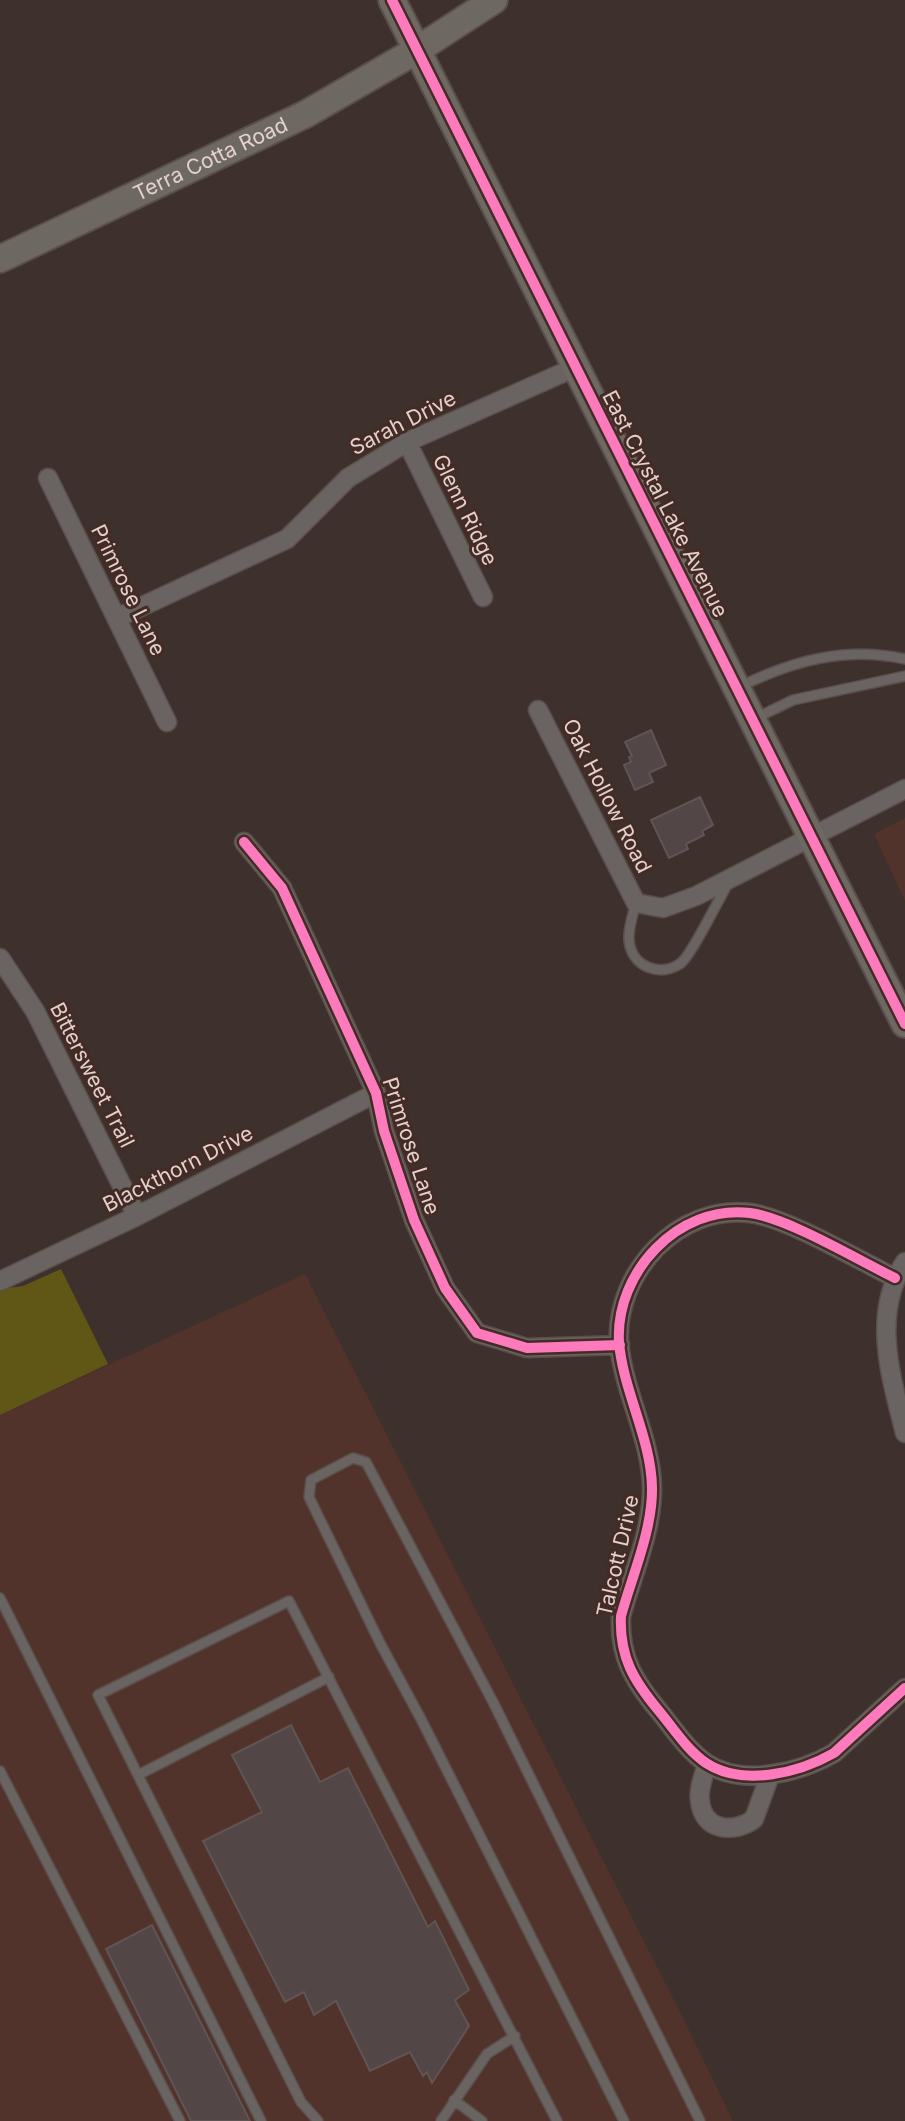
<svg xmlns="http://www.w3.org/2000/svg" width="905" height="2121" viewBox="0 0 905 2121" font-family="Inter,sans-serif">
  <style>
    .built { fill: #51332b }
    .green { fill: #605716 }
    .building { fill: #534646; stroke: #605454; stroke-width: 2 }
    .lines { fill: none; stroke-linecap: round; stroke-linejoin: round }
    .lane-casing { stroke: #5a4e4b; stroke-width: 12 }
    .street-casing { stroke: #5a4e4b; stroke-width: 21 }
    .secondary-casing { stroke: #5a4e4b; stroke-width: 30 }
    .lane { stroke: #696461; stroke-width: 9 }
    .street { stroke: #696461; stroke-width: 18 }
    .secondary { stroke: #6e6863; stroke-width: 26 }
    .cycleway-casing { stroke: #452b25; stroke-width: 15 }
    .cycleway { stroke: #fd7abc; stroke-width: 10 }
    .labels { text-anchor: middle; stroke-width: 6; stroke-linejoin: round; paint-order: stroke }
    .street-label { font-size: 21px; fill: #e3d1cd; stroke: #452b25 }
  </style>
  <rect width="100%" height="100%" fill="#3e302c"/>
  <path class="built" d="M905 818V901L874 834Z
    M305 1274 682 2016 733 2121H0V1415Z"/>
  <path class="green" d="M61 1269 108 1364 0 1415V1289L23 1286Z"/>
  <path class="building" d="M651 730 666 765 649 773 653 782 635 790 624 765 631 762 629 757 632 756 625 742Z
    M700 797 713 825 702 831 704 835 686 844 688 849 669 858 651 820Z
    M291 1725 320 1782 348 1768 428 1927 435 1921 469 1990 455 2000 469 2026 432 2083 427 2072 423 2076 410 2052 370 2071 336 2001 314 2015 304 1992 285 2002 203 1841 262 1812 232 1755Z
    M152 1925 250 2121H191L106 1949Z"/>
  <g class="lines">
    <defs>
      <path id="lane" d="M739 687C792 661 845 646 905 659
        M754 719 793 700 905 676
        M636 903C633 914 628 928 629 940 631 967 661 978 681 963 692 954 719 899 728 883
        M0 1598 261 2121
        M0 1771 180 2121
        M138 1775 329 1677
        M454 2100 482 2121
        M318 2121 301 2102 98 1695 289 1601 557 2121
        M441 2121 487 2054 515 2036
        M624 2121 422 1721 380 1643 309 1497 311 1480 353 1458 366 1462 493 1702 700 2121"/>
      <path id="street" d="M407 442 483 597
        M48 478 167 722
        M117 618 287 539 348 478 407 442 576 367
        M538 710 636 903 663 908 696 896 905 789
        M244 842 282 888 376 1093 384 1131 414 1220 445 1288 477 1333 527 1348 620 1345
        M0 958 35 1011 137 1216
        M905 1262C871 1314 891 1377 905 1433
        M895 1278C858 1260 788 1218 750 1213 678 1204 615 1273 619 1342 623 1391 651 1438 652 1487 653 1529 632 1576 621 1616 619 1657 634 1681 659 1711 674 1729 687 1750 706 1763 743 1787 799 1773 834 1753L905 1688
        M0 1281 137 1216 376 1093
        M707 1764C704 1775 698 1789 700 1801 703 1831 734 1834 754 1819L770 1775"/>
      <g id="secondary">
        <path d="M392 0 905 1024"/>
        <path id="s1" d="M0 259 306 114 417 50 494 0"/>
      </g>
    </defs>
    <use href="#lane" class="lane-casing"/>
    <use href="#street" class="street-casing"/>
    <use href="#secondary" class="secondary-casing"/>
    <use href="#lane" class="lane"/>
    <use href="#street" class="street"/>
    <use href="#secondary" class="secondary"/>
    <defs>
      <path id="cycleway" d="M392 0 905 1024
        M244 842 282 888 376 1093 384 1131 414 1220 445 1288 477 1333 527 1348 620 1345
        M895 1278C858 1260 788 1218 750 1213 678 1204 615 1273 619 1342 623 1391 651 1438 652 1487 653 1529 632 1576 621 1616 619 1657 634 1681 659 1711 674 1729 687 1750 706 1763 743 1787 799 1773 834 1753L905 1688"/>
    </defs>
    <use href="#cycleway" class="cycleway-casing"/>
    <use href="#cycleway" class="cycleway"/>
  </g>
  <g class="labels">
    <g class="street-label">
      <text dy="7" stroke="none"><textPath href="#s1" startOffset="233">Terra Cotta Road</textPath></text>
      <text transform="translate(403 423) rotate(-27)" y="7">Sarah Drive</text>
      <text transform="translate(665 504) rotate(63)" y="7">East Crystal Lake Avenue</text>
      <text transform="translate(465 510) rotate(64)" y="7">Glenn Ridge</text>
      <text transform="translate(128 590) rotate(64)" y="7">Primrose Lane</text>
      <text transform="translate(607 796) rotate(63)" y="7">Oak Hollow Road</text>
      <text transform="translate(92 1075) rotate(63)" y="7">Bittersweet Trail</text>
      <text transform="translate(411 1146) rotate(72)" y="7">Primrose Lane</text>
      <text transform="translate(178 1169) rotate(-27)" y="7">Blackthorn Drive</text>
      <text transform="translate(618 1556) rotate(-77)" y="7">Talcott Drive</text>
    </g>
  </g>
</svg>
